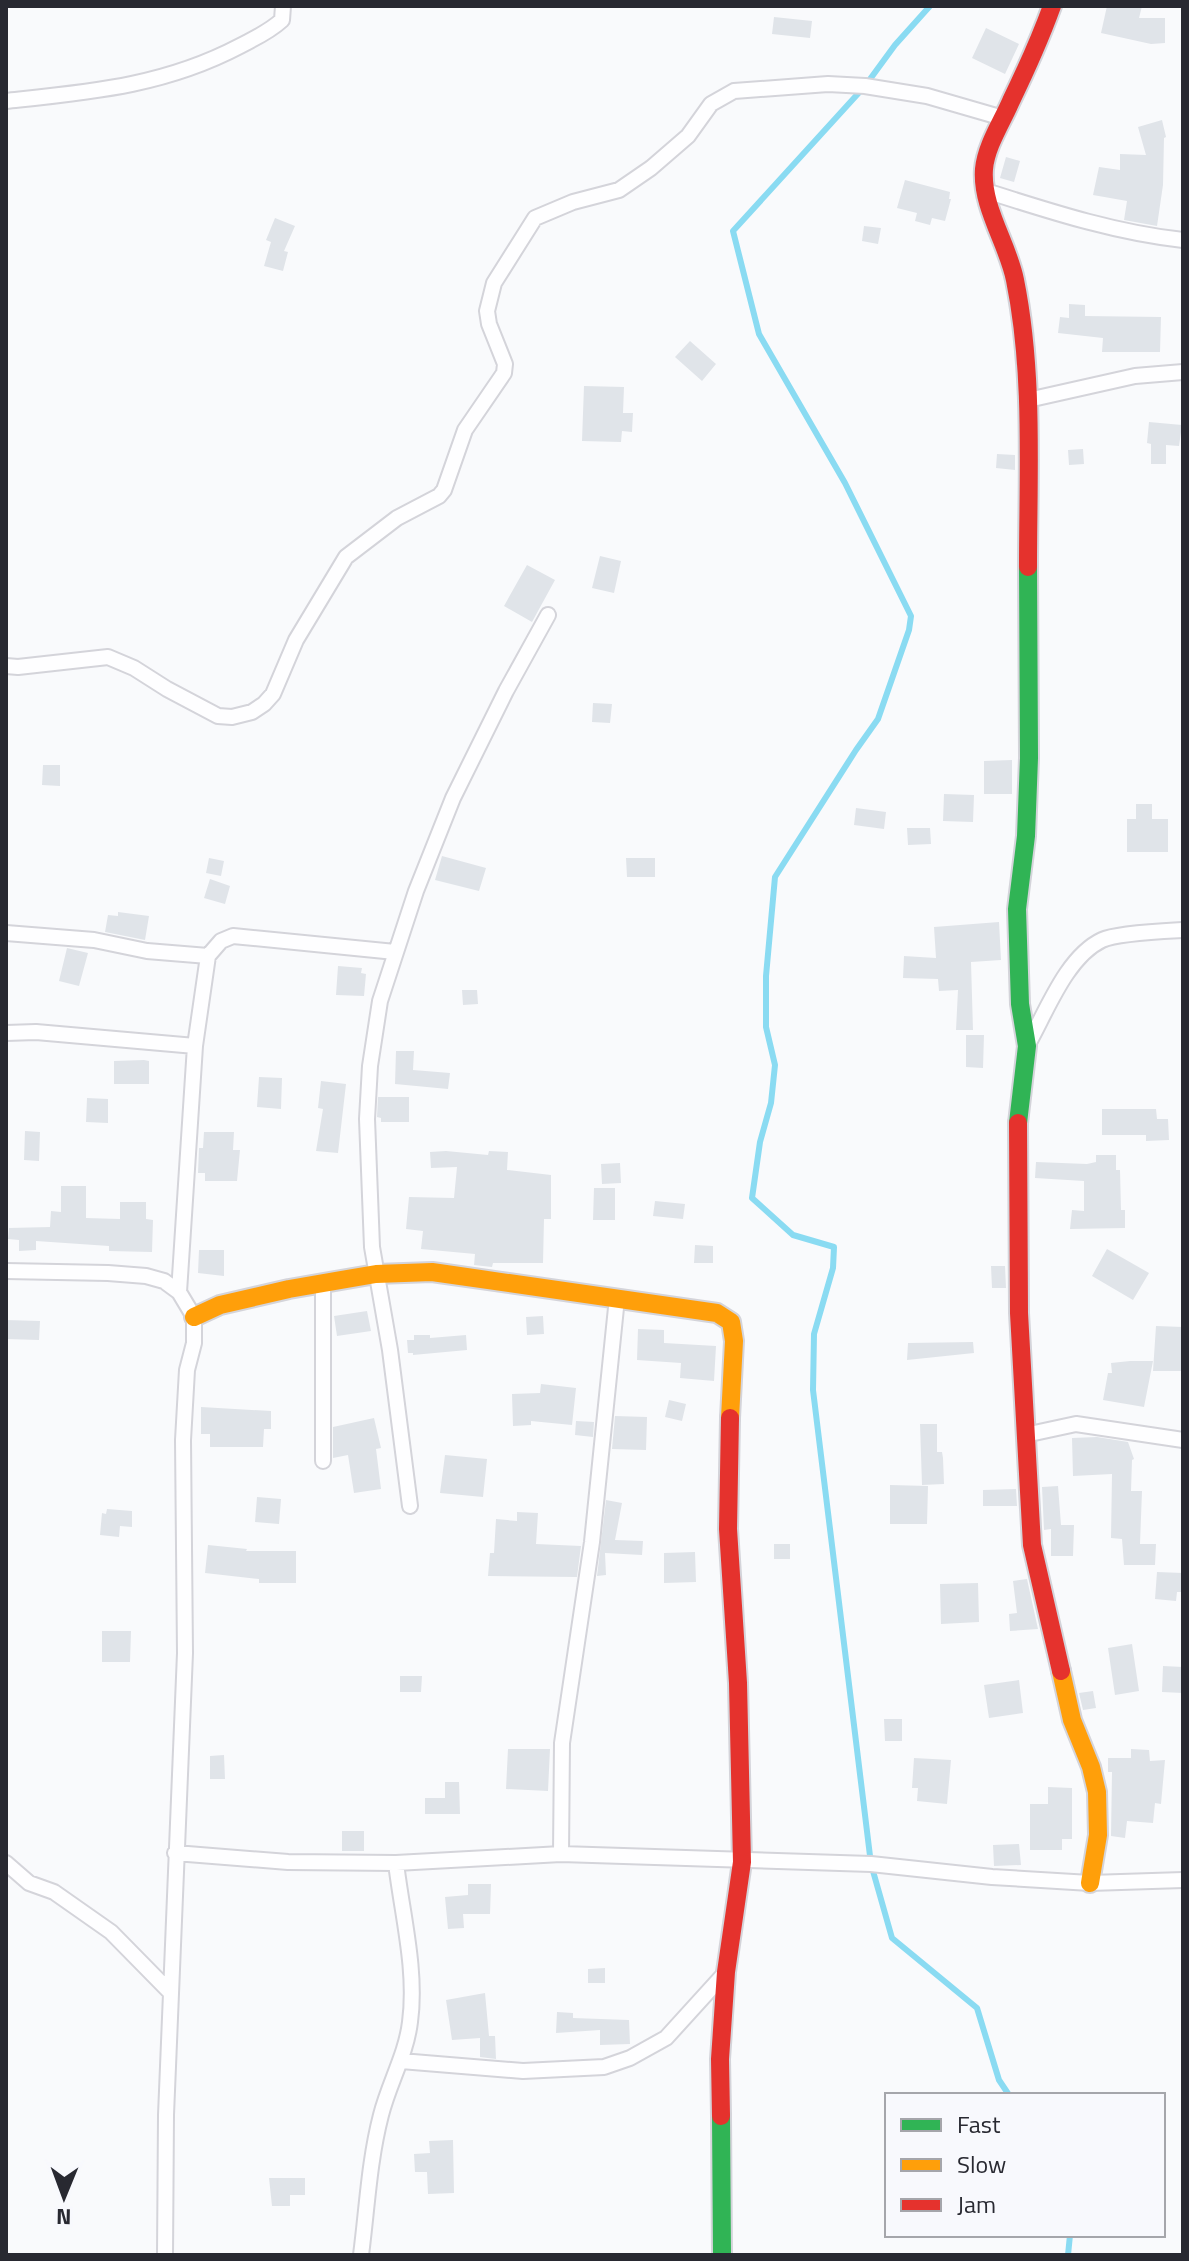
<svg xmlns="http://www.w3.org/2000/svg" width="1189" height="2261" viewBox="0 0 1189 2261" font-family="'Titillium Web',sans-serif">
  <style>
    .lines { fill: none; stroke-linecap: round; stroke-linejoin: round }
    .stream { stroke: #8adbf2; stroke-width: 6 }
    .building { fill: #e0e4e9 }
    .street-casing { stroke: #d4d4da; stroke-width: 18 }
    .fast-casing { stroke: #d4d4da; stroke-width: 22 }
    .slow-casing { stroke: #d4d4da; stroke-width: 22 }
    .jam-casing { stroke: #d4d4da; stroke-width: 22 }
    .street { stroke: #fefeff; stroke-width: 14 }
    .fast { stroke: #30b455; stroke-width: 18 }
    .slow { stroke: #ff9f0a; stroke-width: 18 }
    .jam { stroke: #e5322d; stroke-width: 18 }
  </style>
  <rect width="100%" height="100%" fill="#f9fafc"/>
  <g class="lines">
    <path class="stream" d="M930 6 895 45 865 86 733 231 759 334 845 483 911 616 909 630 878 719 856 750 775 877 766 976V1027L775 1065 771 1103 760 1142 752 1198 793 1235 834 1247 833 1268 814 1334 813 1390 871 1864 892 1938 977 2008 999 2080 1009 2095
      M1068 2255 1070 2235"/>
  </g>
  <path class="building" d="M1107 6H1142L1139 18H1165V43L1151 44 1101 33Z
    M774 17 812 21 810 38 772 34Z
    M986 28 1019 44 1005 74 972 58Z
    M1162 120 1166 137 1164 138 1163 185 1157 226 1124 220 1127 201 1093 195 1099 167 1120 170V154L1146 155 1138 127Z
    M1006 157 1020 161 1014 182 1000 178Z
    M905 180 950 192 949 199H951L945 221 932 218 930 225 915 221 917 213 897 208Z
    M275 218 295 226 284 251 288 252 283 271 264 266 271 242 266 240Z
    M864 226 881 228 878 244 862 241Z
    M1069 304 1085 305V316L1161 317 1160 352H1102L1103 338 1058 333 1060 317 1069 318Z
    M690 341 716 364 702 381 675 357Z
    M584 386 624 387 623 413H633L632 432 622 431 621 442 582 441Z
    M1149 422 1182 425 1179 446 1166 445V464H1151V444L1147 443Z
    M1083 449 1084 464 1069 465 1068 450Z
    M997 454 1015 455V470L996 468Z
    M600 556 621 561 614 593 592 588Z
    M527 565 555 580 532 622 504 606Z
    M593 703 612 704 610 723 592 722Z
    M1012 760V794H984V761Z
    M43 765H60V786L42 785Z
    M944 794 974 795 973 822 943 821Z
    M1136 804H1152V819H1168V852H1127V819H1136Z
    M856 808 886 812 884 829 854 825Z
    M907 828H930L931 844 908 845Z
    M442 856 486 868 479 891 435 880Z
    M209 858 224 861 221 876 206 873Z
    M626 858H655V877H627Z
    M210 879 230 886 225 904 204 898Z
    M118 912 149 916 145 940 105 932 108 915 118 916Z
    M999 922 1001 960 971 962 973 1030H956L958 990 939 991 938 979 903 978 904 956 936 958 934 927Z
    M67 948 88 953 79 986 59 981Z
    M338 966 362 968 361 973 366 974 364 996 336 995Z
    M462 990H477L478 1004 463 1005Z
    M966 1035H984L983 1068 966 1067Z
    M396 1051H414L413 1070 450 1073 448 1089 395 1084Z
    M144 1060 149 1061V1084H114V1061Z
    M259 1077 282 1078 281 1109 257 1107Z
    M321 1081 346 1084 338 1153 316 1151 323 1109 318 1108Z
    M378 1097H409V1122H381V1118L377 1117Z
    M87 1098 108 1099V1123L86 1122Z
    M1102 1109H1156L1157 1119H1168L1169 1140 1146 1141V1135H1102Z
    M25 1131 40 1132 39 1161 24 1160Z
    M204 1132H234L233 1150H240L237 1181H205V1173H198L199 1148H203Z
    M446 1151 488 1155 489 1151 508 1152 507 1170 551 1175V1219H544L543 1263H493L492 1267 474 1265 475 1254 421 1249 423 1231 406 1229 409 1197 454 1198 457 1167 431 1168 430 1152Z
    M1096 1155H1116V1170H1120L1121 1210H1125V1228L1070 1229 1072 1210 1084 1211V1181L1035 1178 1036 1162 1087 1164 1096 1162Z
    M620 1163 621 1183 602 1184 601 1164Z
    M61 1186H86V1218L120 1219V1202H146V1219L153 1220 152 1252 109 1251V1246L36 1241V1250L19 1251V1240L8 1239 9 1228 50 1227 51 1211 61 1212Z
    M594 1188H615V1220H593Z
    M655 1201 685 1204 683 1219 653 1216Z
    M695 1245 713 1246V1263H694Z
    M1107 1249 1149 1273 1133 1300 1092 1276Z
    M199 1250H224V1276L198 1273Z
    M991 1266H1005L1006 1288H992Z
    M367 1311 371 1331 337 1336 334 1316Z
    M543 1316 544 1334 527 1335 526 1317Z
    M6 1320 40 1321 39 1340 6 1339Z
    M1156 1326 1183 1327V1371H1153Z
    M638 1329 664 1330V1343L716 1346 714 1381 680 1378 681 1363 637 1360Z
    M414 1335H430V1338L466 1335 467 1350 413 1355V1353H408L407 1340H414Z
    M973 1342 974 1353 907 1360 908 1343Z
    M1130 1361H1153L1144 1407 1103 1400 1108 1373H1112L1111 1363Z
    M541 1384 576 1388 572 1425 531 1421V1425L513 1426 512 1394 540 1393Z
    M669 1400 686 1404 682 1421 665 1417Z
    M201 1407 271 1411V1429H264L263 1447H210V1434H201Z
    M615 1416 647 1417 646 1450 612 1449Z
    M374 1418 381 1448 376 1449 381 1489 354 1493 348 1455 333 1458V1427Z
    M576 1421 594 1422 593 1437 575 1435Z
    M920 1424H937V1452H942L943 1458 944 1484 922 1485Z
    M1097 1437 1128 1442 1134 1459 1132 1460 1131 1491H1142L1140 1544H1156L1155 1565H1124L1122 1539 1111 1538 1112 1474 1073 1476 1072 1438Z
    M445 1455 487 1459 483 1497 440 1493Z
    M890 1485 928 1486 927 1524H890Z
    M1058 1486 1061 1525H1074L1073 1556H1051V1529L1044 1530 1042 1487Z
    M1016 1489 1017 1506H983V1490Z
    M257 1497 281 1499 279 1524 255 1522Z
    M606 1500 622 1503 615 1540 643 1541 642 1555 605 1553 606 1575 597 1576Z
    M107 1509 132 1511V1527L120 1526 119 1537 100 1535 102 1513 106 1514Z
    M517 1512 538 1513 536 1544 581 1546 577 1577 488 1576 490 1553H494L496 1519 517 1521Z
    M774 1544H790V1559H774Z
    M208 1545 247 1549 246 1551H296V1583H259V1579L205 1573Z
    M695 1552 696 1582 664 1583V1553Z
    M1157 1572 1183 1573V1592H1177L1176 1601 1155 1599Z
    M1027 1579 1038 1629 1010 1631 1009 1614 1017 1613 1013 1581Z
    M978 1583 979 1622 941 1624 940 1584Z
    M102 1631H131L130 1662H102Z
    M1132 1644 1139 1691 1115 1695 1108 1648Z
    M1163 1666 1183 1667V1693L1162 1692Z
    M400 1676H422L421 1692H400Z
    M1019 1680 1023 1713 989 1718 984 1685Z
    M1093 1691 1096 1708 1083 1710 1079 1693Z
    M884 1719H902V1741H885Z
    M508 1749H550L548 1791 506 1789Z
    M1131 1749 1149 1750 1150 1761 1165 1760 1161 1804 1155 1803 1153 1823 1127 1821 1125 1838 1111 1836 1112 1772H1108V1758H1131Z
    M224 1755 225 1779H210V1756Z
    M914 1758 951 1760 947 1804 917 1801 918 1788H912Z
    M445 1782H459L460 1814H425V1798H445Z
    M1048 1787 1072 1788V1839H1062V1850H1030V1804H1048Z
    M342 1831H364V1851H342Z
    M1019 1844 1021 1865 994 1866 993 1845Z
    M468 1884H491L490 1914H463L464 1928 448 1929 445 1897 468 1895Z
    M605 1968V1983H588V1969Z
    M485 1993 489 2036H495L496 2059 480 2057V2038L452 2040 446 2000Z
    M557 2012 573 2013V2018L629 2020 630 2044 600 2045V2030L556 2033Z
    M453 2140 454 2193 428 2194 427 2172H415L414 2154 430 2153 429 2141Z
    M269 2178H305V2195H290V2206H272Z"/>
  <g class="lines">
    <defs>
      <path id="street" d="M6 101C90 92 164 86 240 46 255 38 269 32 282 20L283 6
        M986 191C1049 211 1116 233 1183 240
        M1028 400 1135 376 1183 372
        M6 666 18 667 108 657 134 668 167 689 218 716 232 717 252 712 264 704 273 694 296 640 346 557 397 518 439 496 444 490 465 430 504 373 505 364 489 324 487 311 494 283 535 218 573 202 619 190 651 168 688 136 711 104 734 91 828 84 865 86 927 96 1003 118
        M6 933 94 940 147 951 208 956
        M6 1033 36 1032 195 1046
        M1027 1046C1046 1013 1066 957 1102 940 1117 933 1165 931 1183 930
        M6 1271 108 1273 146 1276 164 1281 179 1292 194 1317V1343L187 1370 183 1440 185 1653 166 2115 165 2255
        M179 1292 195 1046 208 956 221 941 233 936 395 952
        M1025 1435 1076 1424 1183 1440
        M323 1461V1285
        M410 1506 390 1350 372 1247 367 1119 370 1066 380 1001 416 891 453 798 506 691 548 615
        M175 1853 288 1862 396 1863 561 1854 871 1864 992 1877 1090 1883 1183 1880
        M561 1854 562 1743 592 1542 617 1298
        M6 1863 29 1883 54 1892 111 1932 170 1992
        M401 2061 523 2071 604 2067 630 2058 666 2038 726 1972
        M361 2255C367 2209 369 2161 381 2115 389 2083 406 2055 410 2022 417 1970 402 1914 396 1863"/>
      <path id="fast" d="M1018 1123 1027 1046 1020 1004 1017 909 1026 836 1029 758 1028 567
        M721 2116 722 2255"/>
      <path id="slow" d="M194 1317 220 1305 289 1289 376 1274 432 1272 717 1313 731 1322 734 1341 730 1418
        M1061 1671 1072 1720 1091 1767 1097 1792 1098 1835 1090 1883"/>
      <path id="jam" d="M1028 567C1028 472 1034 374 1015 280 1008 244 981 207 984 169 986 146 1002 122 1011 101 1026 70 1040 39 1052 6
        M1018 1123 1019 1313 1032 1545 1061 1671
        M721 2116 720 2059 726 1972 742 1862 738 1683 728 1529 730 1418"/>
    </defs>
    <use href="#street" class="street-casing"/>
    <use href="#fast" class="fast-casing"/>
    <use href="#slow" class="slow-casing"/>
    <use href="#jam" class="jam-casing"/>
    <use href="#street" class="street"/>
    <use href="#fast" class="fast"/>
    <use href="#slow" class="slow"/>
    <use href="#jam" class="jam"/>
  </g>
  <rect width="1189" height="2261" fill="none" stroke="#282931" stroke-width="16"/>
  <rect x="885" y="2093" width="280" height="144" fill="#f8f9fd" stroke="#a5a6ab" stroke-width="2"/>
  <rect x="901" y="2119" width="40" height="12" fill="#30b455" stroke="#a5a6ab" stroke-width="2"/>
  <text x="957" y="2133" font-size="24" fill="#282931">Fast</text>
  <rect x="901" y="2159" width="40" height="12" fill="#ff9f0a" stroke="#a5a6ab" stroke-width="2"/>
  <text x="957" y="2173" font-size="24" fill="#282931">Slow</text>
  <rect x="901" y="2199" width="40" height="12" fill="#e5322d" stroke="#a5a6ab" stroke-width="2"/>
  <text x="957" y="2213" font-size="24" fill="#282931">Jam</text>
  <g transform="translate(64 2197) rotate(181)" stroke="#f8f9fd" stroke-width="6" paint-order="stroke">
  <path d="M0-6L14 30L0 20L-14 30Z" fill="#282931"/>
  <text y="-12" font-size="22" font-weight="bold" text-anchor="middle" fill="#282931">N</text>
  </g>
</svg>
